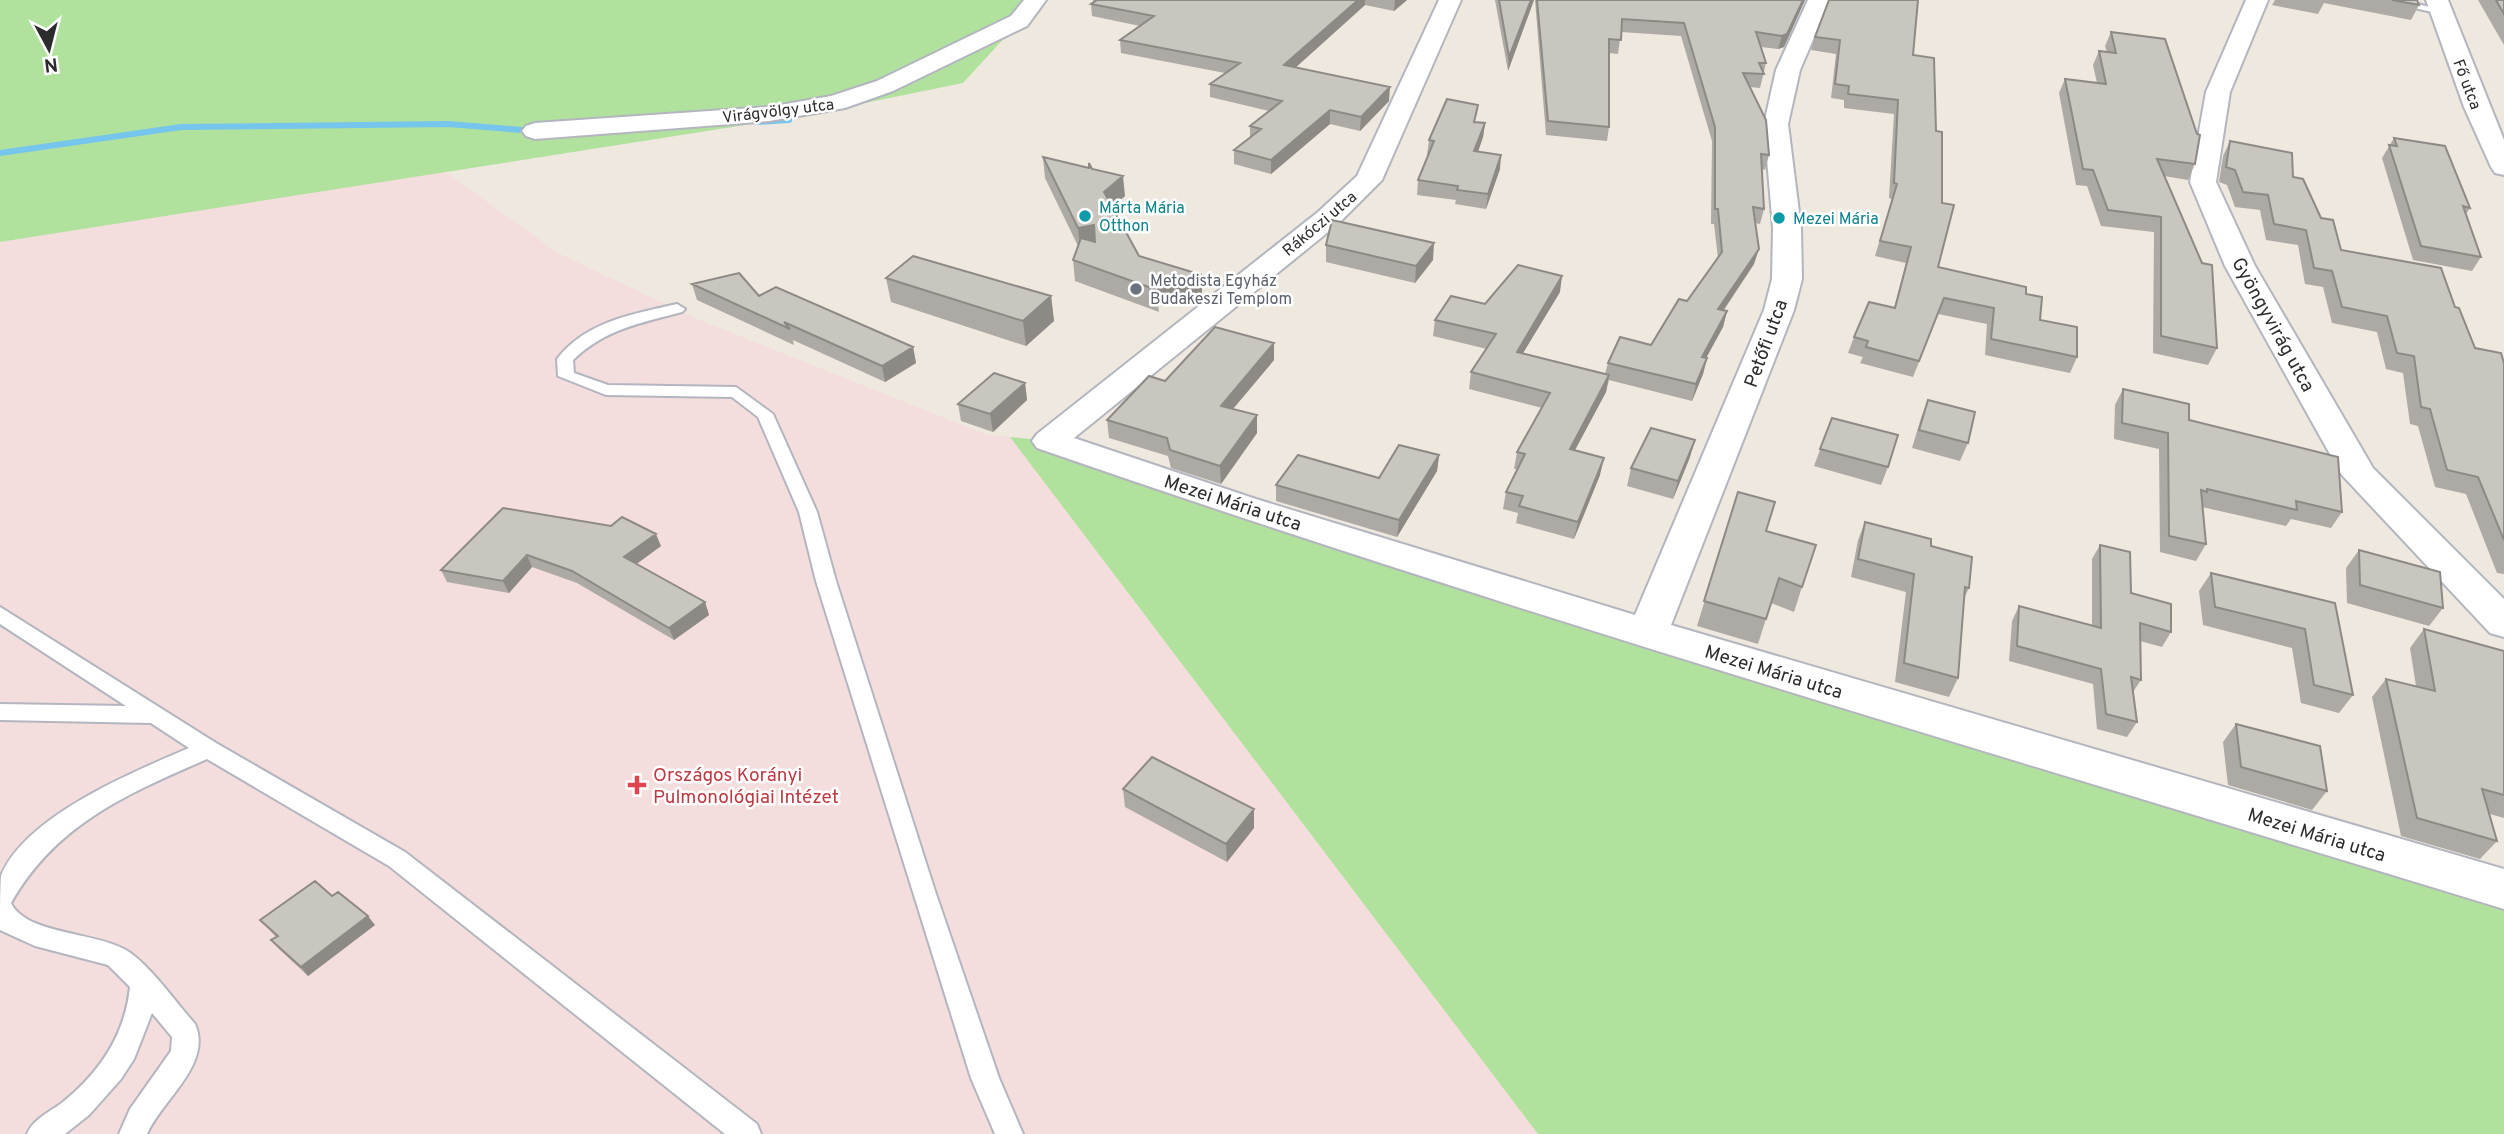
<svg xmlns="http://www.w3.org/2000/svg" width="2504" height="1134" viewBox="0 0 2504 1134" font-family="Overpass,sans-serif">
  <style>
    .medical { fill: #f4dedd }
    .green { fill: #b1e29d }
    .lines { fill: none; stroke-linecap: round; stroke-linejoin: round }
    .stream { stroke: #76c5ec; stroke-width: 6 }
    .lane-casing { stroke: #b3b5bf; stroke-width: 4 }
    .street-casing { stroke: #b3b5bf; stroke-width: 4 }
    .secondary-casing { stroke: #b3b5bf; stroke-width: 4 }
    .lane { fill: #fff; fill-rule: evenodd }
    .street { fill: #fff; fill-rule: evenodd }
    .secondary { fill: #fff; fill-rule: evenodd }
    .wall { fill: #ada9a4 }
    .shaded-wall { fill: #8d8a86 }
    .building { fill: #c9c5bf; stroke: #8d8a86; stroke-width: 2 }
    .culture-dot { fill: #0f9aa8; stroke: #fff; stroke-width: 2.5 }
    .worship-dot { fill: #6b7280; stroke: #fff; stroke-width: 2.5 }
    .health-dot { fill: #e0444e; stroke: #fff; stroke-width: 2.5 }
    .labels { text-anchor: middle; stroke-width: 5; stroke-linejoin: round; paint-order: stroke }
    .far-street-label { font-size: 16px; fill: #2c2c2c; stroke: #fff }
    .far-culture-label { font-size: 16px; fill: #0d838f; stroke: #fff; text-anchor: start }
    .far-worship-label { font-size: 16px; fill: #5b616d; stroke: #fff; text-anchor: start }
    .street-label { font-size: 19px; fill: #2c2c2c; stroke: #fff }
    .health-label { font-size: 19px; fill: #be3a42; stroke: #fff; text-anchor: start }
  </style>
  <rect width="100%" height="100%" fill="#eee8df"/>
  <path class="medical" d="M443 170 558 253 697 319 987 435 1010 437 1538 1134H0V242Z"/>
  <path class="green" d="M0 0H1039L963 83 796 117 0 242Z
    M1010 437 1049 441 2504 889V1134H1538Z"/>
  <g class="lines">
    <path class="stream" d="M756 122 789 120
      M0 153 181 127 448 124 534 131"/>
    <defs>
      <path id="lane" d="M2379 0H2401L2446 11 2441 14Z
        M677 304 685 309 682 312C641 323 605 329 573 360L574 373 608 385 736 387 773 414 817 512 836 581 935 891 999 1078 1023 1134H995L971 1078 816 581 799 512 758 417 732 397 606 395 558 376 557 359C586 321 634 314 677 304Z
        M0 607 216 743 405 852 757 1124 761 1134H725L389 866 207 759C127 794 56 824 11 903 26 934 93 932 124 949 146 960 178 1005 195 1024 213 1064 161 1101 147 1134H119L130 1109 171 1051 172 1037 152 1013 134 1059 121 1079 89 1115 65 1134H27C33 1119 50 1112 63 1102 100 1072 125 1035 130 987L108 965 35 946 0 930C0 914 0 890 1 876 25 816 133 772 189 748L151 723 0 720V704L126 706 0 624Z"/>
      <path id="street" d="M1024 0H1046L1027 26 893 91 845 108 769 121 535 139 526 136 522 131 526 126 535 123 769 107 831 96 877 81 1011 16Z
        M1439 0H1461L1382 180 1338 224 1074 438 1256 499 1635 615 1764 310 1772 279 1773 228 1764 124 1776 70 1808 0H1830L1800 70 1788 124 1801 228 1802 279 1794 310 1671 625 2504 869V909C2014 759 1521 616 1037 448L1032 441 1037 434 1318 212 1357 176Z
        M2246 0H2268L2230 92 2216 182 2255 266 2373 468 2504 599V637L2490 633 2341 474 2225 266 2190 182 2206 92Z"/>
      <path id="secondary" d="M2426 0H2448L2504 140V175L2495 173 2491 167 2464 107Z"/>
    </defs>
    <use href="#lane" class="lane-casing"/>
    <use href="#street" class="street-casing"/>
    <use href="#secondary" class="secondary-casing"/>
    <use href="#lane" class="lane"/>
    <use href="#street" class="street"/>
    <use href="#secondary" class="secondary"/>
  </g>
  <path class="wall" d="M1093 0H1407L1394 11 1365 5 1296 67 1389 101 1360 131 1330 124 1271 174 1234 164V150L1250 138V126L1269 111 1210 97V84L1225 73 1121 53 1120 40 1140 26 1092 16 1091 4 1093 3Z
    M1495 0H1534L1508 71Z
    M1535 0H1805L1784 47 1778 49 1761 47 1766 63 1760 88 1750 87 1769 155 1765 170 1762 169 1764 209 1760 224 1755 223 1754 264 1724 310 1727 311 1723 327 1706 358H1707L1703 374 1692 401 1609 380 1606 392 1575 450 1600 475 1574 539 1516 523 1518 513 1503 509 1506 492 1517 469H1514L1517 452 1542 408 1469 389 1471 372 1487 349 1433 336 1435 320 1485 304 1560 292 1523 353 1605 374 1608 363 1651 345 1687 301 1718 258 1714 224H1711L1712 141 1681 36 1621 32 1618 54 1609 53V127L1607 141 1546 135Z
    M1829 0 1913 55 1938 267 2026 294 2040 320 2077 357 2070 373 1985 355 1987 324 1938 314 1913 377 1860 363 1863 357 1848 353 1854 337 1894 308 1906 263 1875 256 1892 199 1889 198 1894 114 1844 108V100L1831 98 1836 54 1811 50 1815 37Z
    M2275 0H2417L2419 5 2411 20 2324 3 2318 14 2272 5Z
    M2478 0H2504V45Z
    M2111 32 2195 164 2188 180 2164 176 2217 348 2208 365 2153 353 2154 232 2101 226 2087 186 2076 185 2059 93 2065 79 2097 83 2093 65 2099 51 2107 52 2105 46Z
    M1475 122 1485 123 1483 137 1478 152 1500 169 1486 209 1455 204 1456 200 1417 195 1418 180 1429 155H1427L1429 140Z
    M2394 138 2470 208 2466 214 2481 257 2472 271 2413 260 2382 158Z
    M2230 141 2293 177 2321 218 2341 250 2455 307 2475 348 2504 363V574L2497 573 2466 494 2435 487 2418 426 2410 424 2403 373 2386 369 2377 332 2332 323 2323 287 2305 284 2298 245 2266 240 2260 210 2235 207 2227 185 2219 182 2223 156Z
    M1043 157 1092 169 1125 196 1113 207 1139 256 1202 275V297L1158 304 1159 312 1075 281 1073 260 1078 246 1045 178Z
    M1326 245 1433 260 1415 283 1326 262Z
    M886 278 1051 296 1054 321 1026 346 891 302Z
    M692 284 759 296 913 347 916 363 885 382 793 340 794 345 697 300Z
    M1274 343V360L1233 409 1257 415V433L1221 484 1171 468 1168 456 1109 438 1107 420 1165 381Z
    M1025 383 1027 400 993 432 961 421 958 404Z
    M2123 389 2189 420 2342 512 2331 528 2291 519 2286 526 2202 507 2206 544 2196 561 2160 552 2159 449 2114 439 2115 405Z
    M1928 400 1968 443 1960 461 1912 448 1921 418Z
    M1832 418 1888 467 1881 485 1814 466Z
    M1439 455 1437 471 1397 537 1276 501V485L1379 478Z
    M1690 457 1673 499 1627 486 1631 468Z
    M1738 492 1766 531 1802 587 1794 612 1771 603 1758 644 1697 626Z
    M503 508 661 546 637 564 705 602 709 615 674 640 577 583 532 567 509 593 447 582 441 570Z
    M1865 522 1931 546 1969 588 1964 598 1958 678 1949 697 1895 682 1906 592 1851 577 1858 540Z
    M2100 545 2131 593 2171 632 2162 647 2140 641 2141 680 2133 692 2137 722 2127 737 2097 729 2093 684 2009 661 2012 621 2019 606 2092 625V559Z
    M2359 550 2443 608 2429 626 2347 603 2346 568Z
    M2211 573 2335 603 2353 695 2339 713 2301 703 2292 648 2203 625 2199 591Z
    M2424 629 2504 651V818L2490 814 2497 841 2480 859 2401 836 2372 697 2386 679 2416 686 2410 648Z
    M2236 724 2327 791 2312 810 2228 785 2223 742Z
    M1123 789 1254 809V828L1227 862 1125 807Z
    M332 896 375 925 308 976 279 949 271 940 276 937 260 920Z"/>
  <path class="shaded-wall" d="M1358 0H1365V5L1284 78V65Z
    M1395 0H1407L1394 11Z
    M1531 0H1534L1508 71 1509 57Z
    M1803 0H1805L1784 47 1778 49 1782 36Z
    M1390 87 1389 101 1360 131 1361 117Z
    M1330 110V124L1271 174V160Z
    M1485 123 1483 137 1473 166 1474 151Z
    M1501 155 1500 169 1486 209 1488 194Z
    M1123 176 1125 196 1106 213 1104 192Z
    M1094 225 1096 247 1080 249 1078 228Z
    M1434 243 1433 260 1415 283 1416 266Z
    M1759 249 1754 264 1714 324 1718 309Z
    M1202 275V297L1158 304 1157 290 1154 283Z
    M1562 276 1560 292 1514 368 1517 352Z
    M1051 296 1054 321 1026 346 1023 321Z
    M1727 311 1723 327 1698 373 1702 357Z
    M1274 343V360L1221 423V406Z
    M913 347 916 363 885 382 882 366Z
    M1707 358 1703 374 1692 401 1696 384Z
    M1609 375 1606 392 1567 465 1570 449Z
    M1025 383 1027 400 993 432 990 414Z
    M1257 415V433L1221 484 1220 466Z
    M1695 440 1690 457 1673 499 1678 481Z
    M1439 455 1437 471 1397 537 1399 520Z
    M1604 458 1600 475 1574 539 1578 522Z
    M656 534 661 546 629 569 624 557Z
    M527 555 532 567 509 593 503 581Z
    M705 602 709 615 674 640 669 628Z
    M1254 809V828L1227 862 1226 844Z
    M368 916 375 925 308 976 301 967Z"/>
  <path class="building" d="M1097 0H1358L1284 65 1390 87 1361 117 1330 110 1271 160 1234 150 1261 129 1250 126 1282 101 1210 84 1240 63 1120 40 1154 16 1091 4Z
    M1499 0H1531L1509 57Z
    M1537 0H1803L1787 34 1782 36 1756 32 1766 63H1759L1764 74 1743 73 1766 120 1769 155 1761 154 1764 209 1753 207 1759 249 1718 309 1727 311 1702 357 1707 358 1696 384 1608 363 1620 337 1651 345 1679 299 1687 301 1722 252 1718 209H1715V127L1684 23 1622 19 1621 40 1609 39V127L1548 121Z
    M1829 0H1918L1913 55 1934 58 1936 131 1942 132V203L1954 205 1938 267 2026 287V294L2042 297 2040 320 2077 327V357L1991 339 1994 308 1944 298 1919 361 1866 347 1868 341 1854 337 1869 302 1895 308 1911 247 1880 241 1897 184 1894 183 1898 100 1848 94 1849 86 1835 84 1840 40 1815 37Z
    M2392 0H2417L2419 5Z
    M2496 0H2504V14Z
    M2111 32 2165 39 2197 134 2200 135 2195 164 2157 159 2202 263 2212 265 2217 348 2161 336V217L2108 210 2093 170 2083 169 2065 79 2106 84 2099 51 2116 53Z
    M1447 99 1478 105 1474 122 1485 123 1474 151 1501 155 1488 194 1457 190 1458 186 1418 180 1434 141 1429 140Z
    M2394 138 2445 146 2470 208 2463 206 2481 257 2421 246 2389 145 2397 146Z
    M2230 141 2292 153 2293 177 2303 179 2321 218 2333 220 2341 250 2441 268 2455 307 2459 308 2475 348 2501 353 2504 363V540L2478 477 2447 470 2430 409 2421 407 2414 356 2397 353 2387 316 2342 307 2332 271 2314 268 2306 230 2274 224 2268 195 2243 192 2235 170 2226 167Z
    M1043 157 1089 168V163L1092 169 1123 176 1104 192 1139 256 1202 275 1154 283 1157 290 1073 260 1081 238 1095 242 1094 225 1078 228Z
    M1332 220 1434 243 1416 266 1326 245Z
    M913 256 1051 296 1023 321 886 278Z
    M1518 265 1562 276 1517 352 1609 375 1570 449 1604 458 1578 522 1519 506 1523 496 1506 492 1525 454 1517 452 1550 393 1471 372 1496 334 1435 320 1451 296 1485 304Z
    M739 273 759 296 776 287 913 347 882 366 784 322 790 329 692 284Z
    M1215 327 1274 343 1221 406 1257 415 1220 466 1170 450 1167 438 1107 420 1149 376 1165 381Z
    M994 373 1025 383 990 414 958 404Z
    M2123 389 2189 404V420L2338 457 2342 512 2296 501 2297 510 2207 489V492L2201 490 2206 544 2169 536 2168 433 2122 423Z
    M1928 400 1975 412 1968 443 1919 430Z
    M1832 418 1898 435 1888 467 1820 449Z
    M1651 428 1695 440 1678 481 1631 468Z
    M1399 445 1439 455 1399 520 1276 485 1298 455 1379 478Z
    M1738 492 1775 502 1766 531 1816 545 1802 587 1779 578 1766 619 1704 601Z
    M503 508 611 526 622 517 656 534 624 557 705 602 669 628 572 571 527 555 503 581 441 570Z
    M1865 522 1931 539V546L1972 557 1969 588 1965 587 1958 678 1904 663 1914 574 1858 559Z
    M2100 545 2130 552 2131 593 2171 604V632L2140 623 2141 680 2131 677 2137 722 2106 714 2101 669 2017 646 2019 606 2101 628Z
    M2359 550 2440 572 2443 608 2360 585Z
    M2211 573 2335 603 2353 695 2314 685 2305 629 2215 607Z
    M2424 629 2504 651V795L2482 789 2497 841 2417 818 2386 679 2435 691Z
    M2236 724 2320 746 2327 791 2241 767Z
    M1152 757 1254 809 1226 844 1123 789Z
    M315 881 332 896 338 892 368 916 301 967 271 940 278 936 260 920Z"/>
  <g class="culture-dot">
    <circle cx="1085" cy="216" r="7"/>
    <circle cx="1779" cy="218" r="7"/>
  </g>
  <circle class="worship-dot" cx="1136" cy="289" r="7"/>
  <path class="health-dot" d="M633.5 774.5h7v7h7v7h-7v7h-7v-7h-7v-7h7z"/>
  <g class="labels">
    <g class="far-street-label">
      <text transform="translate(2468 84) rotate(69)" y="6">Fő utca</text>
      <text transform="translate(778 110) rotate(-7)" y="6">Virágvölgy utca</text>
      <text transform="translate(1319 223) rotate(-40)" y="6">Rákóczi utca</text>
    </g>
    <g class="far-culture-label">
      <text x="1099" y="213">Márta Mária<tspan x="1099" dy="18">Otthon</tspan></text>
      <text x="1793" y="224">Mezei Mária</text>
    </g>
    <g class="far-worship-label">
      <text x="1150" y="286">Metodista Egyház<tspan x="1150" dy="18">Budakeszi Templom</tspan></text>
    </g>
    <g class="street-label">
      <text transform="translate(2274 324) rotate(61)" y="7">Gyöngyvirág utca</text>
      <text transform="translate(1765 343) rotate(-70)" y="7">Petőfi utca</text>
      <text transform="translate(1233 502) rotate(18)" y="7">Mezei Mária utca</text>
      <text transform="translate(1774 671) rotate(17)" y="7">Mezei Mária utca</text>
      <text transform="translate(2317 834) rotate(17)" y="7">Mezei Mária utca</text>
    </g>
    <g class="health-label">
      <text x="653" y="781">Országos Korányi<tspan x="653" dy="22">Pulmonológiai Intézet</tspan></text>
    </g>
  </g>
  <g transform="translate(49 49) rotate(173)" stroke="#ffffff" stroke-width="5" paint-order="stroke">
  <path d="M0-5L12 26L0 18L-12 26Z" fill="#2c2c2c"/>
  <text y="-10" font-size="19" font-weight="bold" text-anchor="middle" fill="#2c2c2c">N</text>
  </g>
</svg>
